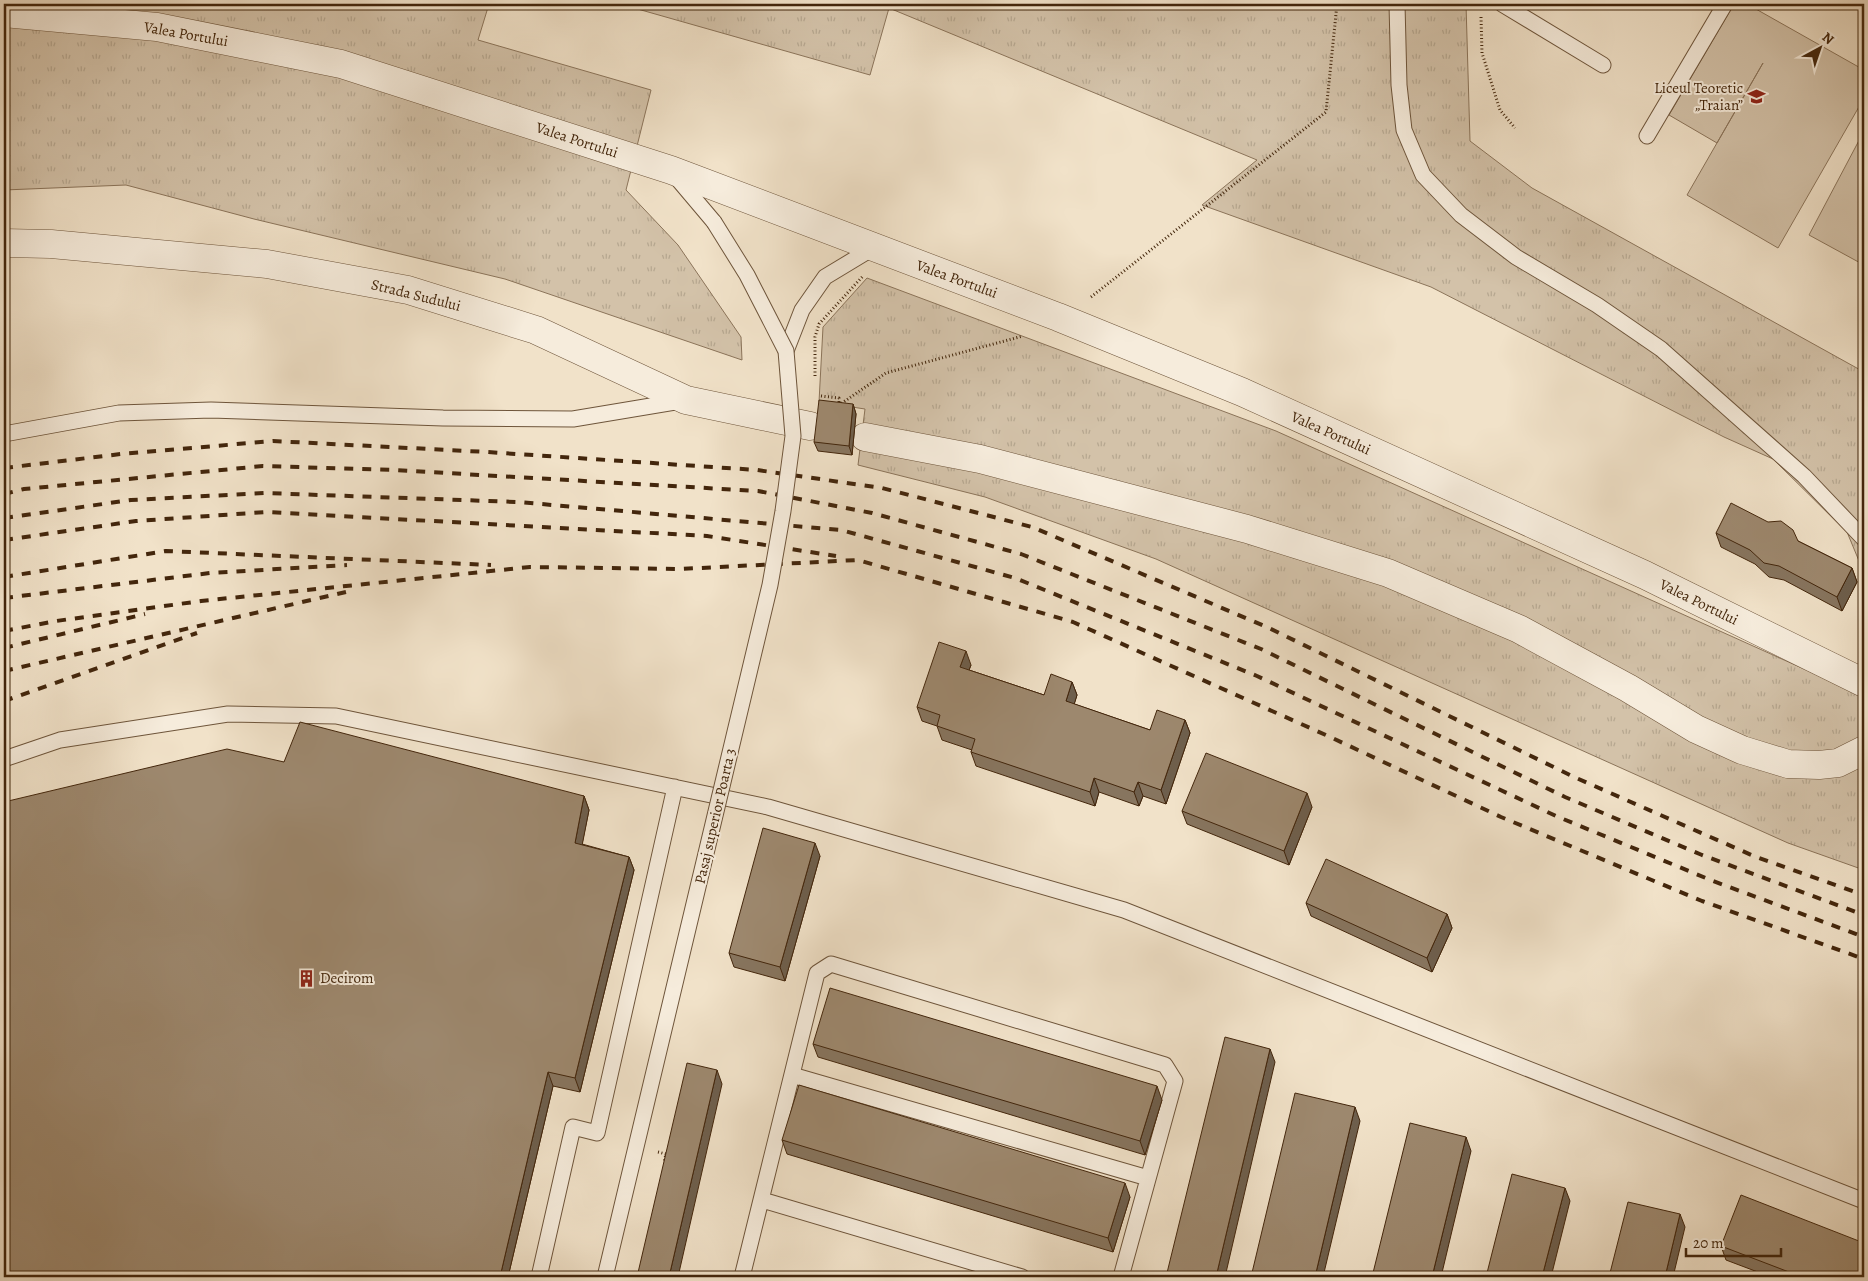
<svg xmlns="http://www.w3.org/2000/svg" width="1868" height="1281" viewBox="0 0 1868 1281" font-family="Alegreya,serif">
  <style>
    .grass { fill: url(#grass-tufts); stroke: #8b745a }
    .garden { fill: #d3c2a9; stroke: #8b745a }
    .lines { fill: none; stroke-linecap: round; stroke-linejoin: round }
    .service-casing { stroke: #6e553b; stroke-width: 17 }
    .minor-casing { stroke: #6e553b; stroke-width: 29 }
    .tertiary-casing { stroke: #6e553b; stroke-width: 29 }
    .path { stroke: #43260c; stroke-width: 3; stroke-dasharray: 1 2.5; stroke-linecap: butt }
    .service { stroke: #f6ecdc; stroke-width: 15 }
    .minor { stroke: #f6ecdc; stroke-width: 28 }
    .tertiary { stroke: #f6ecdc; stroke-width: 28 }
    .rail { stroke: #43260c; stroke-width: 4; stroke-dasharray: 9 9; stroke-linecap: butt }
    .service-bridge-casing { stroke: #6e553b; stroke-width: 17; stroke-linecap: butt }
    .path-bridge { stroke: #43260c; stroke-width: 3; stroke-dasharray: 1 2.5; stroke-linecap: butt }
    .service-bridge { stroke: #f6ecdc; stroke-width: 15 }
    .wall { fill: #87755f; stroke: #43260c }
    .shaded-wall { fill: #6e5f4d; stroke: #43260c }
    .building { fill: #9d886e; stroke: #43260c }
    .labels { text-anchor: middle; stroke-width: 4; stroke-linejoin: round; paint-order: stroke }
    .street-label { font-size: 15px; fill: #43260c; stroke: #f6ecdc }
    .poi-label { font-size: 15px; fill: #43260c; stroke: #f6ecdc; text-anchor: end }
  </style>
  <defs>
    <pattern id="grass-tufts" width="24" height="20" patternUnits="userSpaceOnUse" patternTransform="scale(1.25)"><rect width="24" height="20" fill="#d3c2a9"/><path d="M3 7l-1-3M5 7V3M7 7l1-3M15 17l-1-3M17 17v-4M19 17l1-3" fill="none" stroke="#b6a790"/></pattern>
  </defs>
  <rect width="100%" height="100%" fill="#f1e2c9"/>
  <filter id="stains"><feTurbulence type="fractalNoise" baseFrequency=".004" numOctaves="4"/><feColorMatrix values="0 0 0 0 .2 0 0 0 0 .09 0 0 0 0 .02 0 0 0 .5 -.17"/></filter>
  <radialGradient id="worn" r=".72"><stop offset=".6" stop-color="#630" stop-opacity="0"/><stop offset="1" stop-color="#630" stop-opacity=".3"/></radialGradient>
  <path class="grass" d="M4 4H489L478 40 651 90 626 190 678 245 741 337 742 360 505 279 254 219 126 185 4 190Z
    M620 4H1466L1470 141 1532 188 1864 372V573L1847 532 1773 459 1724 437 1431 287 1202 205 1257 160 889 8 870 75Z
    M867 278 1276 431 1864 696V870L1788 843 1156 559 985 497 858 465 865 409 819 402 823 327Z"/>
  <path class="garden" d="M1734 4H1747L1864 70V98L1778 248 1687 195 1763 63 1717 143 1669 115Z
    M1864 131V265L1809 235Z"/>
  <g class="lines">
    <defs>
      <path id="service" d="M1397 4 1399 85 1404 130 1423 175 1461 215 1516 257 1597 305 1661 349 1804 476 1864 539
        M1502 4 1603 65
        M1647 136 1725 4
        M676 177 714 222
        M786 351 802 310 825 277 873 248
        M4 434 119 413 211 410 443 418 573 419 681 401
        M4 759 60 740 228 714 336 716 768 807 1124 910 1864 1201
        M792 1075 1148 1178
        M762 1200 1022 1277
        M539 1277 573 1127 597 1133 675 787
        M742 1277 817 973 831 964 1165 1065 1175 1081 1121 1277"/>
      <path id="minor" d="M4 243 51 244 267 264 408 290 536 330 686 400 810 426
        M865 437 980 459 1247 529 1388 573 1519 629 1628 688 1696 729 1742 750 1788 764 1819 765 1838 763 1864 750"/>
      <path id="tertiary" d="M4 13 157 27 341 64 671 170 1058 317 1242 392 1645 575 1864 683"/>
    </defs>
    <use href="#service" class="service-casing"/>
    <use href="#minor" class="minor-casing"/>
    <use href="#tertiary" class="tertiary-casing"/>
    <path class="path" d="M1481 17 1482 53 1500 110 1515 128
      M1091 297 1326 112 1337 4
      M821 396 839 398V405L886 373 1023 336
      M658 1152 666 1154 664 1162"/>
    <use href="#service" class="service"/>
    <use href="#minor" class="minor"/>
    <use href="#tertiary" class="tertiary"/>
    <path class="rail" d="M4 468 121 454 273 441 487 452 757 470 882 488 1032 527 1269 628 1574 777 1756 857 1864 895
      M4 494 24 489 263 466 394 470 758 491 872 513 1021 554 1261 649 1565 797 1702 855 1864 915
      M4 518 131 500 264 493 518 502 841 530 1015 578 1257 676 1556 816 1713 881 1864 937
      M4 540 136 521 267 512 707 536 836 556
      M4 577 166 551 491 565
      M4 598 210 573 347 565
      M4 631 56 621 201 601 530 567 680 569 858 560 1073 622 1328 736 1501 817 1702 901 1864 959
      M4 648 145 614
      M4 671 350 591
      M4 701 197 633"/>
    <defs>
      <path id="service-bridge" d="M605 1277 770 585 783 511 793 436 786 351 747 275 714 222"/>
    </defs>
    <use href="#service-bridge" class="service-bridge-casing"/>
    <path class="path-bridge" d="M815 376V337L819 324 863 276"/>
    <use href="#service-bridge" class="service-bridge"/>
  </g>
  <path class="wall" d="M853 404 856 414 852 455 818 451 814 442Z
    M1716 533 1798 541 1852 568 1857 582 1842 611 1784 580 1769 577 1755 564 1721 547Z
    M971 665 969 670 1044 695 1072 682 1077 695 1074 704 1150 730 1185 720 1190 733 1166 804 1143 796 1139 806 1099 792 1095 806 976 766 971 752 972 750 942 740 937 726 922 721 917 707Z
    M284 762 584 796 589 810 582 844 629 857 634 870 580 1092 553 1086 508 1277H4Z
    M1312 807 1289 865 1187 824 1182 811Z
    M820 856 785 981 734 967 729 953Z
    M1306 903 1447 914 1452 928 1432 972 1311 916Z
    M813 1044 1162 1100 1145 1155 818 1057Z
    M782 1140 1130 1197 1113 1252 787 1154Z
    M1721 1246 1864 1277H1771L1726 1260Z"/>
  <path class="shaded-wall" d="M853 404 856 414 852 455 849 446Z
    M1852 568 1857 582 1842 611 1837 597Z
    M966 651 971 665 965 680 960 667Z
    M1072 682 1077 695 1071 715 1066 701Z
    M1185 720 1190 733 1166 804 1161 790Z
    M1094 778 1099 792 1095 806 1090 792Z
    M1138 782 1143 796 1139 806 1134 792Z
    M1307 793 1312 807 1289 865 1284 851Z
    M584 796 589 810 580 856 575 843Z
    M815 843 820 856 785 981 780 967Z
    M629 857 634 870 580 1092 575 1078Z
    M1447 914 1452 928 1432 972 1427 958Z
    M1270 1049 1275 1062 1225 1277H1216Z
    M717 1070 722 1084 678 1277H669Z
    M548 1072 553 1086 508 1277H500Z
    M1157 1086 1162 1100 1145 1155 1140 1141Z
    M1355 1107 1360 1121 1323 1277H1315Z
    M1466 1137 1471 1151 1441 1277H1432Z
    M1125 1183 1130 1197 1113 1252 1108 1238Z
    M1565 1188 1570 1201 1551 1277H1542Z
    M1680 1214 1685 1227 1673 1277H1665Z"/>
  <path class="building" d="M819 400 853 404 849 446 814 442Z
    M1731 503 1768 522 1781 521 1793 530 1798 541 1852 568 1837 597 1779 566 1764 563 1750 550 1716 533Z
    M939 642 966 651 960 667 1044 695 1051 674 1072 682 1066 701 1150 730 1157 710 1185 720 1161 790 1138 782 1134 792 1094 778 1090 792 971 752 975 739 937 726 940 715 917 707Z
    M300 722 584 796 575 843 629 857 575 1078 548 1072 500 1277H4V802L227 749 284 762Z
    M1206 753 1307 793 1284 851 1182 811Z
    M763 828 815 843 780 967 729 953Z
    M1326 859 1447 914 1427 958 1306 903Z
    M830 988 1157 1086 1140 1141 813 1044Z
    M1225 1037 1270 1049 1216 1277H1166Z
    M687 1063 717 1070 669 1277H637Z
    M799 1085 1125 1183 1108 1238 782 1140Z
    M1295 1093 1355 1107 1315 1277H1251Z
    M1410 1123 1466 1137 1432 1277H1372Z
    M1512 1174 1565 1188 1542 1277H1486Z
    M1741 1195 1864 1243V1277H1802L1721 1246Z
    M1628 1202 1680 1214 1665 1277H1609Z"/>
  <defs>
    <symbol id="school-bare" viewBox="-9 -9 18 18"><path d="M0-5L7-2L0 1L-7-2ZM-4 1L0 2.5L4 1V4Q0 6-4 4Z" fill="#8f2418" stroke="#f6ecdc" stroke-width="2.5" paint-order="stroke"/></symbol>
    <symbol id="building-bare" viewBox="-9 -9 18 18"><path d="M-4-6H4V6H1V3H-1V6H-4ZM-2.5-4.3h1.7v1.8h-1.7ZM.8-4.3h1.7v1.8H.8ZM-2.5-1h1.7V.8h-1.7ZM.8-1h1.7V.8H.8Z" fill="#8f2418" stroke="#f6ecdc" stroke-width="2.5" paint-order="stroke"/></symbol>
  </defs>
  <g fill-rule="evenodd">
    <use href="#school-bare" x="1744" y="84" width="25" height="25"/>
    <use href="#building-bare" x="294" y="966" width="25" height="25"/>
  </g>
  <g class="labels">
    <g class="street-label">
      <text transform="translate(186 34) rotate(10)" y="5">Valea Portului</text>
      <text transform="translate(577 140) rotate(18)" y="5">Valea Portului</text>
      <text transform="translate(957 279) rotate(20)" y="5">Valea Portului</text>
      <text transform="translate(416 295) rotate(14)" y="5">Strada Sudului</text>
      <text transform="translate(1331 433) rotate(24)" y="5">Valea Portului</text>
      <text transform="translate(1699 602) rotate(26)" y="5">Valea Portului</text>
      <text transform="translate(715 816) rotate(-77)" y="5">Pasaj superior Poarta 3</text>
    </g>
    <g class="poi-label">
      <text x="1743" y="93">Liceul Teoretic<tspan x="1743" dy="17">„Traian”</tspan></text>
      <text x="320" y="983" text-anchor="start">Decirom</text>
    </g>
  </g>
  <rect width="1868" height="1281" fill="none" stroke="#f1e2c9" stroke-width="20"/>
  <rect x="5" y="5" width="1858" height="1271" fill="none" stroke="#43260c" stroke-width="2.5"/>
  <rect x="10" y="10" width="1848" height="1261" fill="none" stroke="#43260c"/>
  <g transform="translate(1820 48) rotate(40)" stroke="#f6ecdc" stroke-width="4" paint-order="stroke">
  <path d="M0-4L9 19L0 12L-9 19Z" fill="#43260c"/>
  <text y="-8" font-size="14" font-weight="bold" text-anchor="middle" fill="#43260c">N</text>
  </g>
  <path d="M1686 1248v8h95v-8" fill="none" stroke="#43260c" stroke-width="2.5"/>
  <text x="1693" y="1248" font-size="15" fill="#43260c" stroke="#f6ecdc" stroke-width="4" paint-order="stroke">20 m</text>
  <rect width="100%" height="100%" filter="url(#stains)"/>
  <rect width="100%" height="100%" fill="url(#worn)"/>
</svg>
